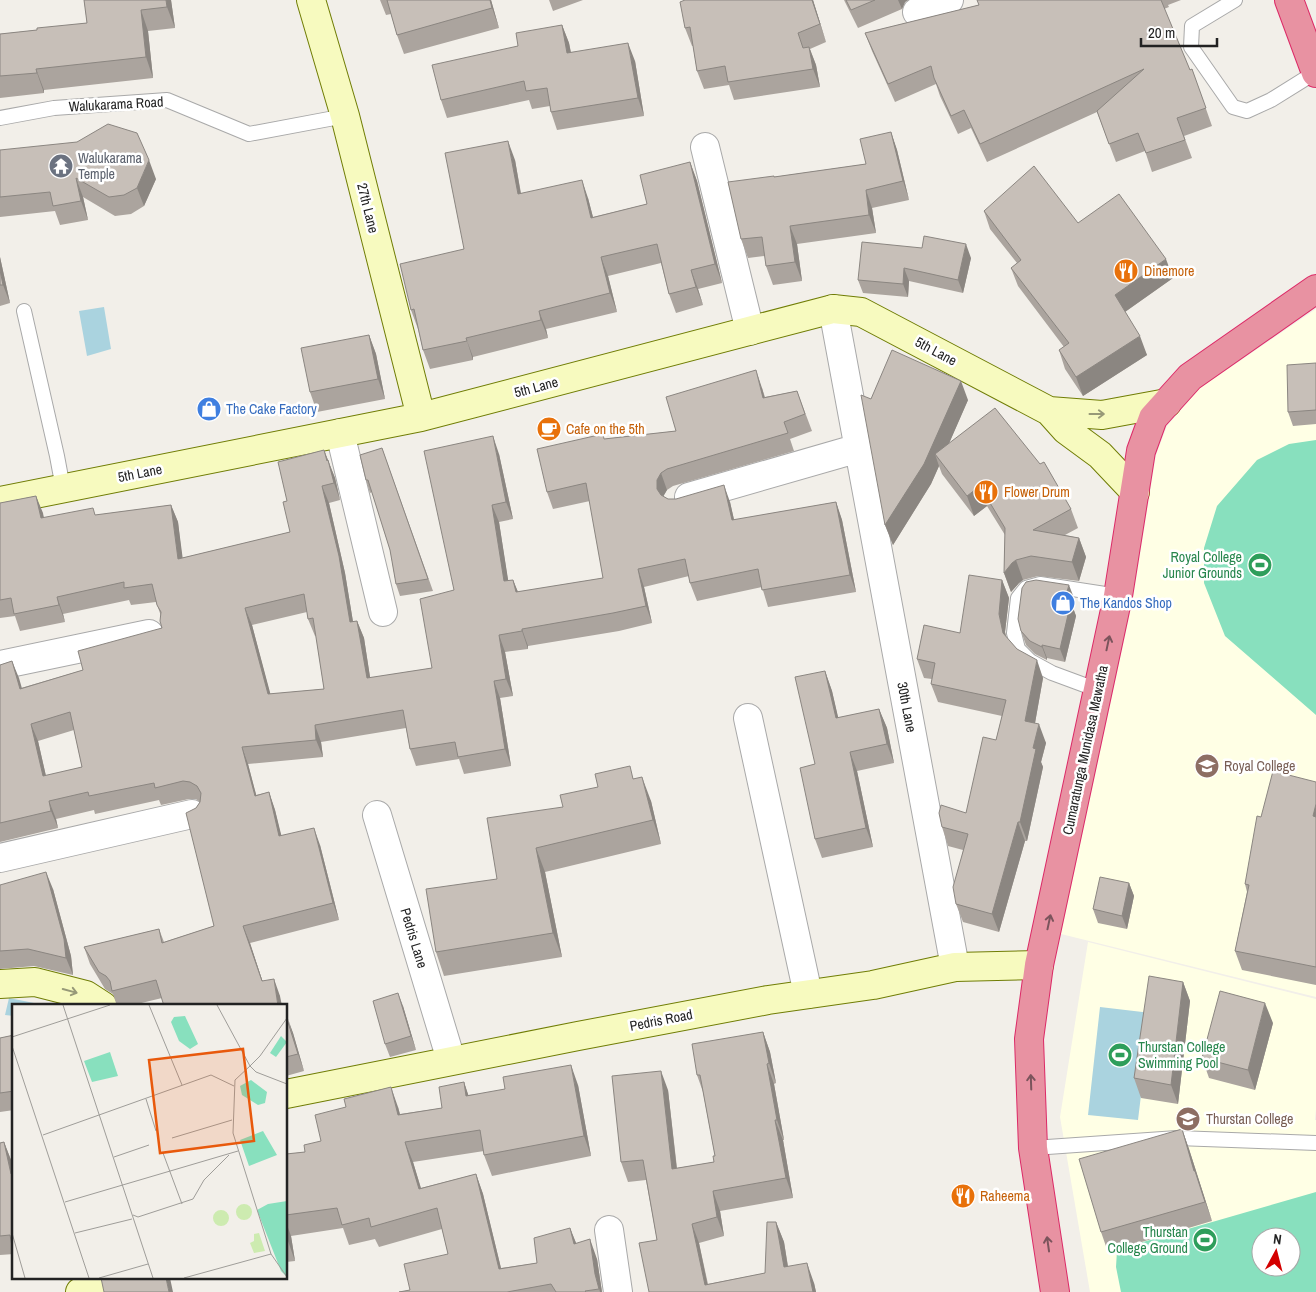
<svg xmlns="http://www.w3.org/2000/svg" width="1316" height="1292" viewBox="0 0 1316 1292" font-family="'Archivo Narrow',sans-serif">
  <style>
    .education { fill: #ffffe5; fill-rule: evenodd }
    .pitch { fill: #88e0be; fill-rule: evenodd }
    .water { fill: #aad3df }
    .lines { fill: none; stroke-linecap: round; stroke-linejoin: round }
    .lane-casing { stroke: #a9a9a9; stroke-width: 16 }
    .street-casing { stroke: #a9a9a9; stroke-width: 30 }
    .secondary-casing { stroke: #707d05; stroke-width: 30 }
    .highway-casing { stroke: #dc2a67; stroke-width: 30 }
    .lane { stroke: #fff; stroke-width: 14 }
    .street { stroke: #fff; stroke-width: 28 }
    .secondary { stroke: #f7fabf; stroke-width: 28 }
    .highway { stroke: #e892a2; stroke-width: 28 }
    .wall { fill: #aba49e; fill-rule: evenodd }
    .shaded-wall { fill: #8b8681 }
    .building { fill: #c7bfb8; stroke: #8b8681; fill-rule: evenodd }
    .oneway { stroke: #979978 }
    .oneway2 { stroke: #7b545c }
    .labels { text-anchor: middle; stroke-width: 5; stroke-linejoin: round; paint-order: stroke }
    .street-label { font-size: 14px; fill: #222; stroke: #fff }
    .worship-label { font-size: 14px; fill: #5b616d; stroke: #fff; text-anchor: start }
    .food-label { font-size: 14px; fill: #c56008; stroke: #fff; text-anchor: start }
    .shop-label { font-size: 14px; fill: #366cbe; stroke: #fff; text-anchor: start }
    .leisure-label { font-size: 14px; fill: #27864d; stroke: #fff; text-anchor: end }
    .education-label { font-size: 14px; fill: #785e54; stroke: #fff; text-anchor: start }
    .inset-road { fill: none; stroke: #9f9d99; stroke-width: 1 }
    .view { fill: #e8590c; fill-opacity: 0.15; stroke: #e8590c; stroke-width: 2.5 }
    .inset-edge { fill: none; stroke: #222; stroke-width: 2.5 }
  </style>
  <rect width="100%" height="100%" fill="#f2efe9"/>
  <path class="education" d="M1316 309V997L1061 934 1133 599 1156 455 1167 426 1200 388Z
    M1088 942 1316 999V1109L1315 1120H1316V1292H1090L1060 1117ZM1261 1237H1291V1267H1261Z"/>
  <path class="pitch" d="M1316 440V715L1225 636 1204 583V548L1217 506 1257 460 1289 444Z
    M1316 1192V1292H1121L1116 1267 1117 1251 1136 1244ZM1261 1237H1291V1267H1261Z"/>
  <path class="water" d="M104 307 111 349 87 356 79 311Z
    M9 998 49 1006H14V1016L5 1015Z
    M1100 1007 1151 1013 1138 1120 1088 1115Z"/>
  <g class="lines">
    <defs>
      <path id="lane" d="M1235 0 1192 26 1191 47 1233 107 1247 111 1271 100 1316 72
        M0 118 54 108 167 100 249 134 345 116
        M24 311 57 456 63 488
        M1098 690 1052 673 1030 661 1018 649 1014 633 1018 598 1026 588 1040 584 1118 596
        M1033 1148 1177 1138 1316 1143"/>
      <path id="street" d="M917 12 949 0
        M705 147 750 331
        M833 309 955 967
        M340 433 383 612
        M689 497 859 448
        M0 665 149 634
        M748 718 808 994
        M377 815 451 1060
        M0 858 192 814
        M609 1230 618 1292"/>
      <path id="secondary" d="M311 0 345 116 421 417
        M1049 411 1102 415 1167 403
        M0 501 421 417 833 309 861 312 1049 411 1066 430 1100 455 1135 492
        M0 984 35 982 86 995 103 1006
        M286 1094 578 1036 768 1000 873 985 955 967 1039 965
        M80 1292 109 1278"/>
      <path id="highway" d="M1289 0 1316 73
        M1055 1292 1033 1148 1029 1039 1039 965 1118 596 1141 451 1153 418 1190 377 1316 289"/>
    </defs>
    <use href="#lane" class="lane-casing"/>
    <use href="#street" class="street-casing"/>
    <use href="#secondary" class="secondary-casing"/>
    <use href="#highway" class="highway-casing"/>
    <use href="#lane" class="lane"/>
    <use href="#street" class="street"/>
    <use href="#secondary" class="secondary"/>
    <use href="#highway" class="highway"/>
  </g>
  <path class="wall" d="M84 0H171L175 28 148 31 153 78 44 90V93L0 98V34L37 30 87 23Z
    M380 0H491L499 28 404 54 397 35 391 14 386 15Z
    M549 0H583L553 11Z
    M685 0H813L826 42 810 49 816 65 820 87 734 100 729 85 704 89 697 71 693 46H692L685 28Z
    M844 0H908L905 2 902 9 858 28Z
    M977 0H1181L1168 5 1169 7 1164 9 1190 70 1192 69 1212 126 1184 136 1192 158 1152 172 1145 151 1116 162 1097 112 987 162 971 128 958 134 940 96 936 84 895 102 872 51 865 33 979 5Z
    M562 25 569 43 571 52 635 61 644 116 557 130 551 112 550 106 532 109 529 100 447 118 441 100 518 46Z
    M891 132 897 150 909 200 872 208 876 233 797 244 802 281 773 285 766 266 765 256 748 258 741 239 774 177 866 164Z
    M0 150 156 179 144 206 131 214 115 216 83 197 88 220 60 225 55 211 0 217Z
    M515 160 521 193 588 198 593 217 647 204 690 162 697 181 722 283 698 289 703 305 676 313 669 294 661 263 608 276 617 312 546 329 548 338 473 357V360L430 369 423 350 418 329 411 310 464 249Z
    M984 211 1078 223 1173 278 1125 312 1147 355 1083 396 1065 369 1059 350 1064 347 1018 286 1011 268 1017 263 990 229Z
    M922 248 971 258 963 293 909 281 908 297 863 293 858 280Z
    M0 257 10 303 0 306Z
    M369 335 376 354 385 399 317 412 310 392Z
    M1316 363V424L1293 426 1288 412Z
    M762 388 765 397 797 391 812 431 790 439 794 451 673 486 667 490 663 496 668 499 730 502 734 520 836 502 842 520 856 592 768 607 762 587 697 601 690 583 689 576 644 587 652 623 619 631 528 646V649L505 652 513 696 500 698 511 766 464 774 459 759 416 766 410 749 406 728 321 742 323 757 248 764 256 795 269 792 275 810 281 836 320 845 339 920 250 943 262 980 280 996 162 998 129 1006H117L113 994 105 989 90 964 84 947 159 929 164 942 214 926 196 808 200 802 196 799H189L161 805 159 800 95 814 94 810 56 819 58 828 0 842V665L12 661 21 688 83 670 162 628 161 616 156 602 131 605 129 600 63 614 65 622 20 631 15 616 0 618V503L36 496 44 518 96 515 171 505 178 522 182 558 290 532 287 501 324 450 335 478 340 500 329 503 345 573 353 622 357 621 364 638 370 678 432 668 454 590 499 454 513 519 499 522 508 581 513 580 518 592 603 578 590 501 553 509 547 492 605 439 676 431ZM307 612 308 619 315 636H316L324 689 270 694 252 625ZM74 730 82 767 46 776 38 741Z
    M871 399 968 400 949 443 1071 509 1078 528 1065 535 1079 538 1086 557 1079 581 1038 576 1023 580 1019 583 1011 592 1004 573 1005 535 987 506 974 516 942 474 939 466 931 484 893 545 885 525Z
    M382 448 433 591 400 596 396 584 390 550 372 492 370 493 366 480Z
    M1002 580 1009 598 1005 632 1006 637 1043 678 1035 723 1046 743 1041 762 1043 767 1027 841H1025L999 932 963 922 956 904 963 850 948 846 942 827 966 813 996 740 1002 716 938 702 931 684 932 679 924 678 917 659 960 633Z
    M1074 598 1072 605 1076 616 1065 662 1047 658V660L1035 654 1026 645 1021 631Z
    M825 671 832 691 838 718 879 709 887 728 894 763 857 771 873 847 822 858 815 839V764Z
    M634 779 651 801 661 844 545 872 562 957 444 976 436 952 497 879 563 807Z
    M1316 782V985L1242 970 1235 951 1247 892 1245 884 1261 817Z
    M1129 883 1134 896 1127 929 1098 923 1093 909Z
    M0 885 53 889 71 956 73 975 34 966 0 969Z
    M1183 982 1190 1001 1178 1104 1141 1098 1134 1078Z
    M403 1006 416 1050 390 1057 385 1044Z
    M286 1016 293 1033 304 1071 286 1076Z
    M1273 1023 1255 1090 1209 1078 1202 1058Z
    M763 1032 770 1052 776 1083 774 1084 784 1140H783L793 1198 720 1211 724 1236 699 1243 708 1284 765 1273 776 1222 784 1242 788 1266 814 1283 816 1292H649L657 1240 646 1180 628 1182 621 1162 668 1090 677 1168 714 1162 715 1156 703 1092 697 1075Z
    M14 1035V1110L0 1112V1038Z
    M464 1082 468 1095 578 1085 591 1156 492 1176 484 1155V1151L413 1162 421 1188 476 1174 483 1194 501 1268 537 1263 570 1228 576 1243 597 1259 602 1292H399L410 1290 448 1254 442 1229 379 1247 375 1239 349 1245 343 1228 291 1236 295 1261 286 1262V1154L305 1152 321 1141 398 1107 400 1114 442 1108Z
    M1182 1129 1189 1149 1212 1221 1108 1252 1101 1232Z
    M4 1142 11 1160 14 1173V1254L0 1255V1143Z"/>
  <path class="shaded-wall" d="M166 0H171L175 28 167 7Z
    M490 0H491L499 28 492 8Z
    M812 0H813L826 42Z
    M898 0H908L905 2 902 9Z
    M141 10 148 31 153 78 146 57Z
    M562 25 569 43 574 71 567 53Z
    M628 43 635 61 644 116 638 98Z
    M809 47 816 65 820 87 813 69Z
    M36 69 44 90V93L37 73Z
    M891 132 897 150 909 200 903 181Z
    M508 141 515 160 524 213 518 194Z
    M149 160 156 179 144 206 137 188Z
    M690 162 697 181 722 283 715 264Z
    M76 178 83 197 88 220 81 201Z
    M582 180 588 198 598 237 591 218Z
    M866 190 872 208 876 233 869 215Z
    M790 226 797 244 802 281 795 262Z
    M966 244 971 258 963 293 958 280Z
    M0 257 10 303 3 285 0 270Z
    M601 257 608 276 617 312 610 293Z
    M1166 259 1173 278 1122 314 1115 295Z
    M904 268 909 281 908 297 903 284Z
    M691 270 698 289 703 305 696 287Z
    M539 311 546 329 548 338 541 320Z
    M369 335 376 354 385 399 378 379Z
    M1140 336 1147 355 1083 396 1076 377Z
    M466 338 473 357V360L467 341Z
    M756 370 762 388 769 415 763 398Z
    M961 381 968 400 941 462 935 454 939 466 931 484 893 545 885 525Z
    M493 436 499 454 513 519 506 502Z
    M324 450 335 478 340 500 334 483Z
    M661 473 667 490 663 497V506L657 489V480Z
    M724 485 730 502 738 537 732 520Z
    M322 486 329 503 345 573 356 640 350 622Z
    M980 486 987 506 974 516 967 496Z
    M36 496 43 513 47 536 41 518Z
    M836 502 842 520 856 592 850 575Z
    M171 505 178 522 185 576 178 559Z
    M492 505 499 522 511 598 504 581Z
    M1079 538 1086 557 1079 581 1072 562Z
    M1016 560 1023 580 1019 583 1011 592 1004 573 1012 563Z
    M638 569 644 587 652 623 646 606Z
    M513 580 520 597 516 592Z
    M1002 580 1009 598 1005 632 1010 652 1003 633 999 614Z
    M1069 585 1074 598 1072 605 1076 616 1065 662 1060 649 1064 601Z
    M57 597 63 614 65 622 59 605Z
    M245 608 252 625 275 711 268 694Z
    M357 621 364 638 373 696 367 678Z
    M522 629 528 646V649L522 631Z
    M499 635 505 652 513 696 506 679Z
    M1042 645 1047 658V660L1042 647Z
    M1037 660 1043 678 1032 740 1025 721Z
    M12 661 19 678 27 706 20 689Z
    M825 671 832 691 843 738 836 718Z
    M494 681 500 698 511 766 505 749Z
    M879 709 887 728 894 763 887 744Z
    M31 724 38 741 50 794 43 776Z
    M1039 724 1046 743 1041 762 1043 767 1027 841 1020 822 1033 748Z
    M315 725 321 742 323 757 316 740Z
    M242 747 248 764 261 813 255 796Z
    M850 752 857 771 873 847 866 828Z
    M642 777 651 801 661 844 653 820Z
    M269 792 275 810 286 854 279 836Z
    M49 801 56 819 58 828 51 811Z
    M1316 804V824L1313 816Z
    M1018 822 1025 841 999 932 992 914Z
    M314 828 320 845 339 920 333 903Z
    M536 848 545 872 562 957 553 933Z
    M46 872 53 889 71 956 73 975 66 958Z
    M1129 883 1134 896 1127 929 1122 916Z
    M243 926 250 943 268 998 262 981Z
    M274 979 280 996 282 1006H278Z
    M1183 982 1190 1001 1178 1104 1171 1085Z
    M398 993 403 1006 416 1050 411 1036Z
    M1265 1003 1273 1023 1255 1090 1248 1070Z
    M287 1016 293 1033 304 1071 298 1054Z
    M763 1032 770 1052 776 1083 769 1063Z
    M767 1064 774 1084 784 1140 777 1120Z
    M571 1065 578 1085 591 1156 584 1136Z
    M661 1071 668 1090 679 1189 672 1169Z
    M464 1082 471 1103 466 1096Z
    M391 1087 398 1107 405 1135 398 1115Z
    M775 1120 783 1140 793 1198 786 1178Z
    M1182 1129 1189 1149 1212 1221 1194 1171Z
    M4 1142 11 1160 14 1175 11 1174Z
    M405 1142 413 1162 427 1209 419 1189Z
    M476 1174 483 1194 506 1289 499 1269Z
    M713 1191 720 1211 724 1236 717 1217Z
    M286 1222 291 1236 295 1261 288 1241 286 1230Z
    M776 1222 784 1242 791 1287 784 1267Z
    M692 1224 699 1243 709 1292 705 1285Z
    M570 1228 578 1248 574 1244Z
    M590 1239 597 1259 602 1292H600L595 1274Z
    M807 1263 814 1283 816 1292H813Z
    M166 1278H170L173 1292H169Z"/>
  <path class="building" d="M84 0H166L167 7 141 10 146 57 36 69 37 73 0 76V34L37 30V28L87 23Z
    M387 0H490L492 8 397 35Z
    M685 0H812L820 24 798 33 803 48 809 47 813 69 728 82 725 66 697 71 690 27 685 28 680 2Z
    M846 0H875L851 10Z
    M977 0H1161L1190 70 1192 69 1206 108 1177 118 1185 140 1146 153 1138 133 1109 144 1097 111 1144 69 980 144 964 110 951 116 934 78 931 66 888 84 865 33 979 5Z
    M562 25 567 53 628 43 638 98 551 112 547 88 526 91 524 81 441 100 432 65 518 46 516 33Z
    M108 124 137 133 149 160 137 188 124 195 109 197 76 178 81 201 53 206 50 192 0 197V150L77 142Z
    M891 132 903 181 866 190 869 215 790 226 795 262 766 266 762 237 741 239 728 182 774 176V177L866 164 860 139Z
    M508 141 518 194 582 180 591 218 647 204 640 175 690 162 715 264 691 270 696 287 669 294 657 244 601 257 610 293 539 311 541 320 466 338 467 341 423 350 414 309 411 310 400 264 464 249 445 153Z
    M1034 166 1078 223 1119 194 1166 259 1115 295 1140 336 1076 377 1059 350 1069 343 1011 268 1021 260 984 211Z
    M924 236 966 244 958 280 904 268 903 284 858 280 862 242 922 248Z
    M0 270 3 285H0Z
    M369 335 378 379 310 392 301 348Z
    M892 350 961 381 924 464 885 525 861 395 871 399Z
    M1316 363V410L1288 412 1287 365Z
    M756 370 763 398 797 391 805 414 784 422 788 433 667 469 661 473 657 480V489L661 495 668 499H676L724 485 732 520 836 502 850 575 762 590 758 569 690 583 685 559 638 569 646 606 613 613 522 629V631L499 635 506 679 494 681 505 749 458 757 455 742 410 749 403 710 315 725 316 740 242 747 255 796 269 792 279 836 314 828 333 903 243 926 262 981 274 979 278 1006H164L156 980 112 991 110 981 106 976 99 972 84 947 159 929 162 943 214 926 186 813 196 808 200 802 201 793 197 786 190 782 183 781 155 788 154 783 89 796 88 792 49 801 51 811 0 823V665L12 661 20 689 83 670 78 651 162 628 160 621 161 612 157 605 152 584 124 588V582L57 597 59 605 14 614 11 598 0 600V503L36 496 41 518 93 508 95 515 171 505 178 559 290 532 283 502 287 501 278 462 324 450 327 461 328 460 334 483 322 486 339 556 350 622 357 621 367 678 432 668 420 599 454 590 424 451 493 436 506 502 492 505 504 581 513 580 516 592 603 578 586 483 547 492 537 449 603 434 604 439 676 431 666 397ZM304 594 308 619 313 618 324 689 268 694 245 608ZM70 712 82 767 43 776 31 724Z
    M995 408 1040 464 1044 462 1071 509 1033 530 1079 538 1072 562 1031 556 1016 560 1012 563 1004 573 1005 528 980 486 967 496 935 454Z
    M382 448 428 579 396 584 390 550 368 480H366L360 455Z
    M969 575 1002 580 999 614 1003 633 1017 649 1037 660 1025 721 1039 724 1033 748 1036 749 1020 822H1018L992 914 956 904 953 887 968 834 942 827 939 813 941 805 966 813 983 737 996 740 1006 700 931 684 935 663 917 659 924 625 960 633Z
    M1036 580 1069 585 1064 601 1071 602 1060 649 1042 645V647L1030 641 1021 631 1018 619 1022 588 1026 582Z
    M825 671 836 718 879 709 887 744 850 752 866 828 815 839 800 768 815 764 795 677Z
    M630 766 633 779 642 777 653 820 536 848 553 933 436 952 426 889 497 879 487 818 563 807 560 795 598 787 595 774Z
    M1273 771 1316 782V804L1313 816 1316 817V967L1235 951 1249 885 1245 884 1257 816 1261 817Z
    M46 872 64 939 66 958 28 949 0 951V885Z
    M1100 877 1129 883 1122 916 1093 909Z
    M1149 976 1183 982 1171 1085 1134 1078Z
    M1220 991 1265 1003 1248 1070 1202 1058Z
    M398 993 411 1036 385 1044 373 1001Z
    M286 1016 298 1054 286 1057Z
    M763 1032 769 1063 767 1064 777 1120H775L786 1178 713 1191 717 1217 692 1224 705 1285 765 1273 767 1222H776L784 1267 807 1263 813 1292H649L639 1243 657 1240 643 1160 621 1162 612 1076 661 1071 672 1169 714 1162 713 1156H715L700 1075H697L692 1044Z
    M14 1035V1091L0 1093V1038Z
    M571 1065 584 1136 484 1155 480 1130 405 1142 419 1189 476 1174 499 1269 537 1263 534 1238 570 1228 574 1244 590 1239 595 1274 599 1289 585 1291 586 1292H556L551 1284 507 1292H399L410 1290 404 1264 448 1254 437 1208 371 1227 369 1218 342 1225 337 1208 286 1215V1154L305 1152 304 1145 321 1141 315 1115 346 1107 344 1099 391 1087 398 1115 442 1108 439 1087 464 1082 466 1096 505 1089 503 1077Z
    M1182 1129 1194 1171H1195L1205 1202 1101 1232 1079 1159Z
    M4 1142 11 1174 14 1173 13 1252 10 1235 0 1236V1143Z
    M286 1230 288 1241H286Z
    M101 1278H166L169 1292H104Z"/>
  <defs><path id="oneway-shaft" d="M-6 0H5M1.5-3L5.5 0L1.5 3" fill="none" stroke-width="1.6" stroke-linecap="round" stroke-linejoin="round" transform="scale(1.25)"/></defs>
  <g class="oneway">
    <use href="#oneway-shaft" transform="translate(1097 414)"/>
    <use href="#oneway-shaft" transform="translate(70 991) rotate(15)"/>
  </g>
  <g class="oneway2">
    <use href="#oneway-shaft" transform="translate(1108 643) rotate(-78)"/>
    <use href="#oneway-shaft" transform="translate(1049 922) rotate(-78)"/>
    <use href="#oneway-shaft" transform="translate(1031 1082) rotate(-92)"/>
    <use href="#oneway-shaft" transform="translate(1048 1244) rotate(-98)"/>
  </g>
  <defs>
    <symbol id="temple-disc" viewBox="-11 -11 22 22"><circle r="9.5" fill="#6b7280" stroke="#fff"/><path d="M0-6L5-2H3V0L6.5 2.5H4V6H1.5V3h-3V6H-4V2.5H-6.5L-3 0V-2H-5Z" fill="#fff"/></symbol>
    <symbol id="restaurant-disc" viewBox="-11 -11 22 22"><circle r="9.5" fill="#e8710a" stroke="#fff"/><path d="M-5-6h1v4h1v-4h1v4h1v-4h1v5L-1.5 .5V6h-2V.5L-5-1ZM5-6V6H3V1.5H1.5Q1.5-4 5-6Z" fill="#fff"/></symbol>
    <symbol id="shop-disc" viewBox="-11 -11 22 22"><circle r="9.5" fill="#3f7fe0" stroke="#fff"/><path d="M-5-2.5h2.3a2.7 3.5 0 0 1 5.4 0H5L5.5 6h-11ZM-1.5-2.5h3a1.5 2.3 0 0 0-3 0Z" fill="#fff"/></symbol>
    <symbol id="cafe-disc" viewBox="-11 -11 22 22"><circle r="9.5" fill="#e8710a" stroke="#fff"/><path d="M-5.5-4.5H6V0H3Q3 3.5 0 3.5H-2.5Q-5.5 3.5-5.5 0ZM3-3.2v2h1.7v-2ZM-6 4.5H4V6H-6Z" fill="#fff"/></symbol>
    <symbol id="stadium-disc" viewBox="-11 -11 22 22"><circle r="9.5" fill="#2e9e5b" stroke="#fff"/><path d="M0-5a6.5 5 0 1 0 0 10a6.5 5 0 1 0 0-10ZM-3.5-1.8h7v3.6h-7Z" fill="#fff"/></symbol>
    <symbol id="school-disc" viewBox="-11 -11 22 22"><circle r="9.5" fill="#8d6e63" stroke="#fff"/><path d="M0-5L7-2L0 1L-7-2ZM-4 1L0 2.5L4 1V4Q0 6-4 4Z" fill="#fff"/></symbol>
  </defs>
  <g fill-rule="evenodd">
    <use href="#temple-disc" x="47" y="152" width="28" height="28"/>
    <use href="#restaurant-disc" x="1112" y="257" width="28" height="28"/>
    <use href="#shop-disc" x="195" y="395" width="28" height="28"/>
    <use href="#cafe-disc" x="535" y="415" width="28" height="28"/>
    <use href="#restaurant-disc" x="972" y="478" width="28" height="28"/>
    <use href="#stadium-disc" x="1246" y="551" width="28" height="28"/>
    <use href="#shop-disc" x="1049" y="589" width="28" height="28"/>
    <use href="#school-disc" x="1193" y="752" width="28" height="28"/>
    <use href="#stadium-disc" x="1106" y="1041" width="28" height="28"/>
    <use href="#school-disc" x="1174" y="1105" width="28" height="28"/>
    <use href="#restaurant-disc" x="949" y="1182" width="28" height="28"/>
    <use href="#stadium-disc" x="1191" y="1226" width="28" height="28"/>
  </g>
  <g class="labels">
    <g class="street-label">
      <text transform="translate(116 104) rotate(-3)" y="5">Walukarama Road</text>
      <text transform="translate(368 208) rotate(76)" y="5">27th Lane</text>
      <text transform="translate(936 351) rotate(28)" y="5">5th Lane</text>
      <text transform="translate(536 387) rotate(-15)" y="5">5th Lane</text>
      <text transform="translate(140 473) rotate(-11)" y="5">5th Lane</text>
      <text transform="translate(907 707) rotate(79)" y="5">30th Lane</text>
      <text transform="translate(1085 750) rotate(-78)" y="5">Cumaratunga Munidasa Mawatha</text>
      <text transform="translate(414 938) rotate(73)" y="5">Pedris Lane</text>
      <text transform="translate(661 1020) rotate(-11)" y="5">Pedris Road</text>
    </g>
    <g class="worship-label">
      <text x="78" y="163">Walukarama<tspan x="78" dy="16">Temple</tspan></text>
    </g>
    <g class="food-label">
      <text x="1144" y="276">Dinemore</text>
      <text x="566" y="434">Cafe on the 5th</text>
      <text x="1004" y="497">Flower Drum</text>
      <text x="980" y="1201">Raheema</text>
    </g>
    <g class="shop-label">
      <text x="226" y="414">The Cake Factory</text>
      <text x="1080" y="608">The Kandos Shop</text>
    </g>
    <g class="leisure-label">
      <text x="1242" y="562">Royal College<tspan x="1242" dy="16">Junior Grounds</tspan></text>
      <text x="1138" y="1052" text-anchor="start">Thurstan College<tspan x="1138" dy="16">Swimming Pool</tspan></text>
      <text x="1188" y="1237">Thurstan<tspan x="1188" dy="16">College Ground</tspan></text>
    </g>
    <g class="education-label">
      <text x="1224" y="771">Royal College</text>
      <text x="1206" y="1124">Thurstan College</text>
    </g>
  </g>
  <g transform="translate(12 1004)">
    <rect width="275" height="275" fill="#f2efe9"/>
    <path d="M224 208a8 8 0 1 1 16 0a8 8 0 1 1-16 0ZM201 214a8 8 0 1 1 16 0a8 8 0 1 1-16 0ZM247 229 253 247 242 249 238 239 242 237V230Z" fill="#cdebb0"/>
    <path d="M173 12 186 40 178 45 167 37 159 18 162 13ZM269 32 275 38 264 53 258 49ZM98 48 106 72 80 78 72 57ZM239 76 255 88 253 99 246 101 230 91 228 82ZM251 127 265 151 237 162 228 136ZM275 197V273L269 267 245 206 256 200Z" fill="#88e0be"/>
    <path class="inset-road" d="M51 1 141 274M137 1 170 81M205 1 238 62 223 76 221 129 259 250 275 273M275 14 248 52 238 62 244 68 275 80M0 33 98 1M0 42 77 274M134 95 144 127M31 131 199 71 222 82M160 134 220 116M151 149 170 200M102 153 137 141M53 198 226 147M121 211 126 213 181 195 192 176 217 151M0 229 13 274M63 229 120 215M87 274 136 260M172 274 259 250"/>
    <path class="view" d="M231 45 242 137 148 149 137 56Z"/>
    <rect width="275" height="275" class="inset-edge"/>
  </g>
  <g transform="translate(1276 1252) rotate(7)"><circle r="24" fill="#ffffff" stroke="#a7a7a7"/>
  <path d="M0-4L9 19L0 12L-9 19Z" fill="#d40000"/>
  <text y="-8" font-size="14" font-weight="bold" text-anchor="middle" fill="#222222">N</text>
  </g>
  <path d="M1141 38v8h76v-8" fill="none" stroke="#222222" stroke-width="2.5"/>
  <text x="1148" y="38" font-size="15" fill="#222222" stroke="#ffffff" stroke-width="4" paint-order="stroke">20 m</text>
</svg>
